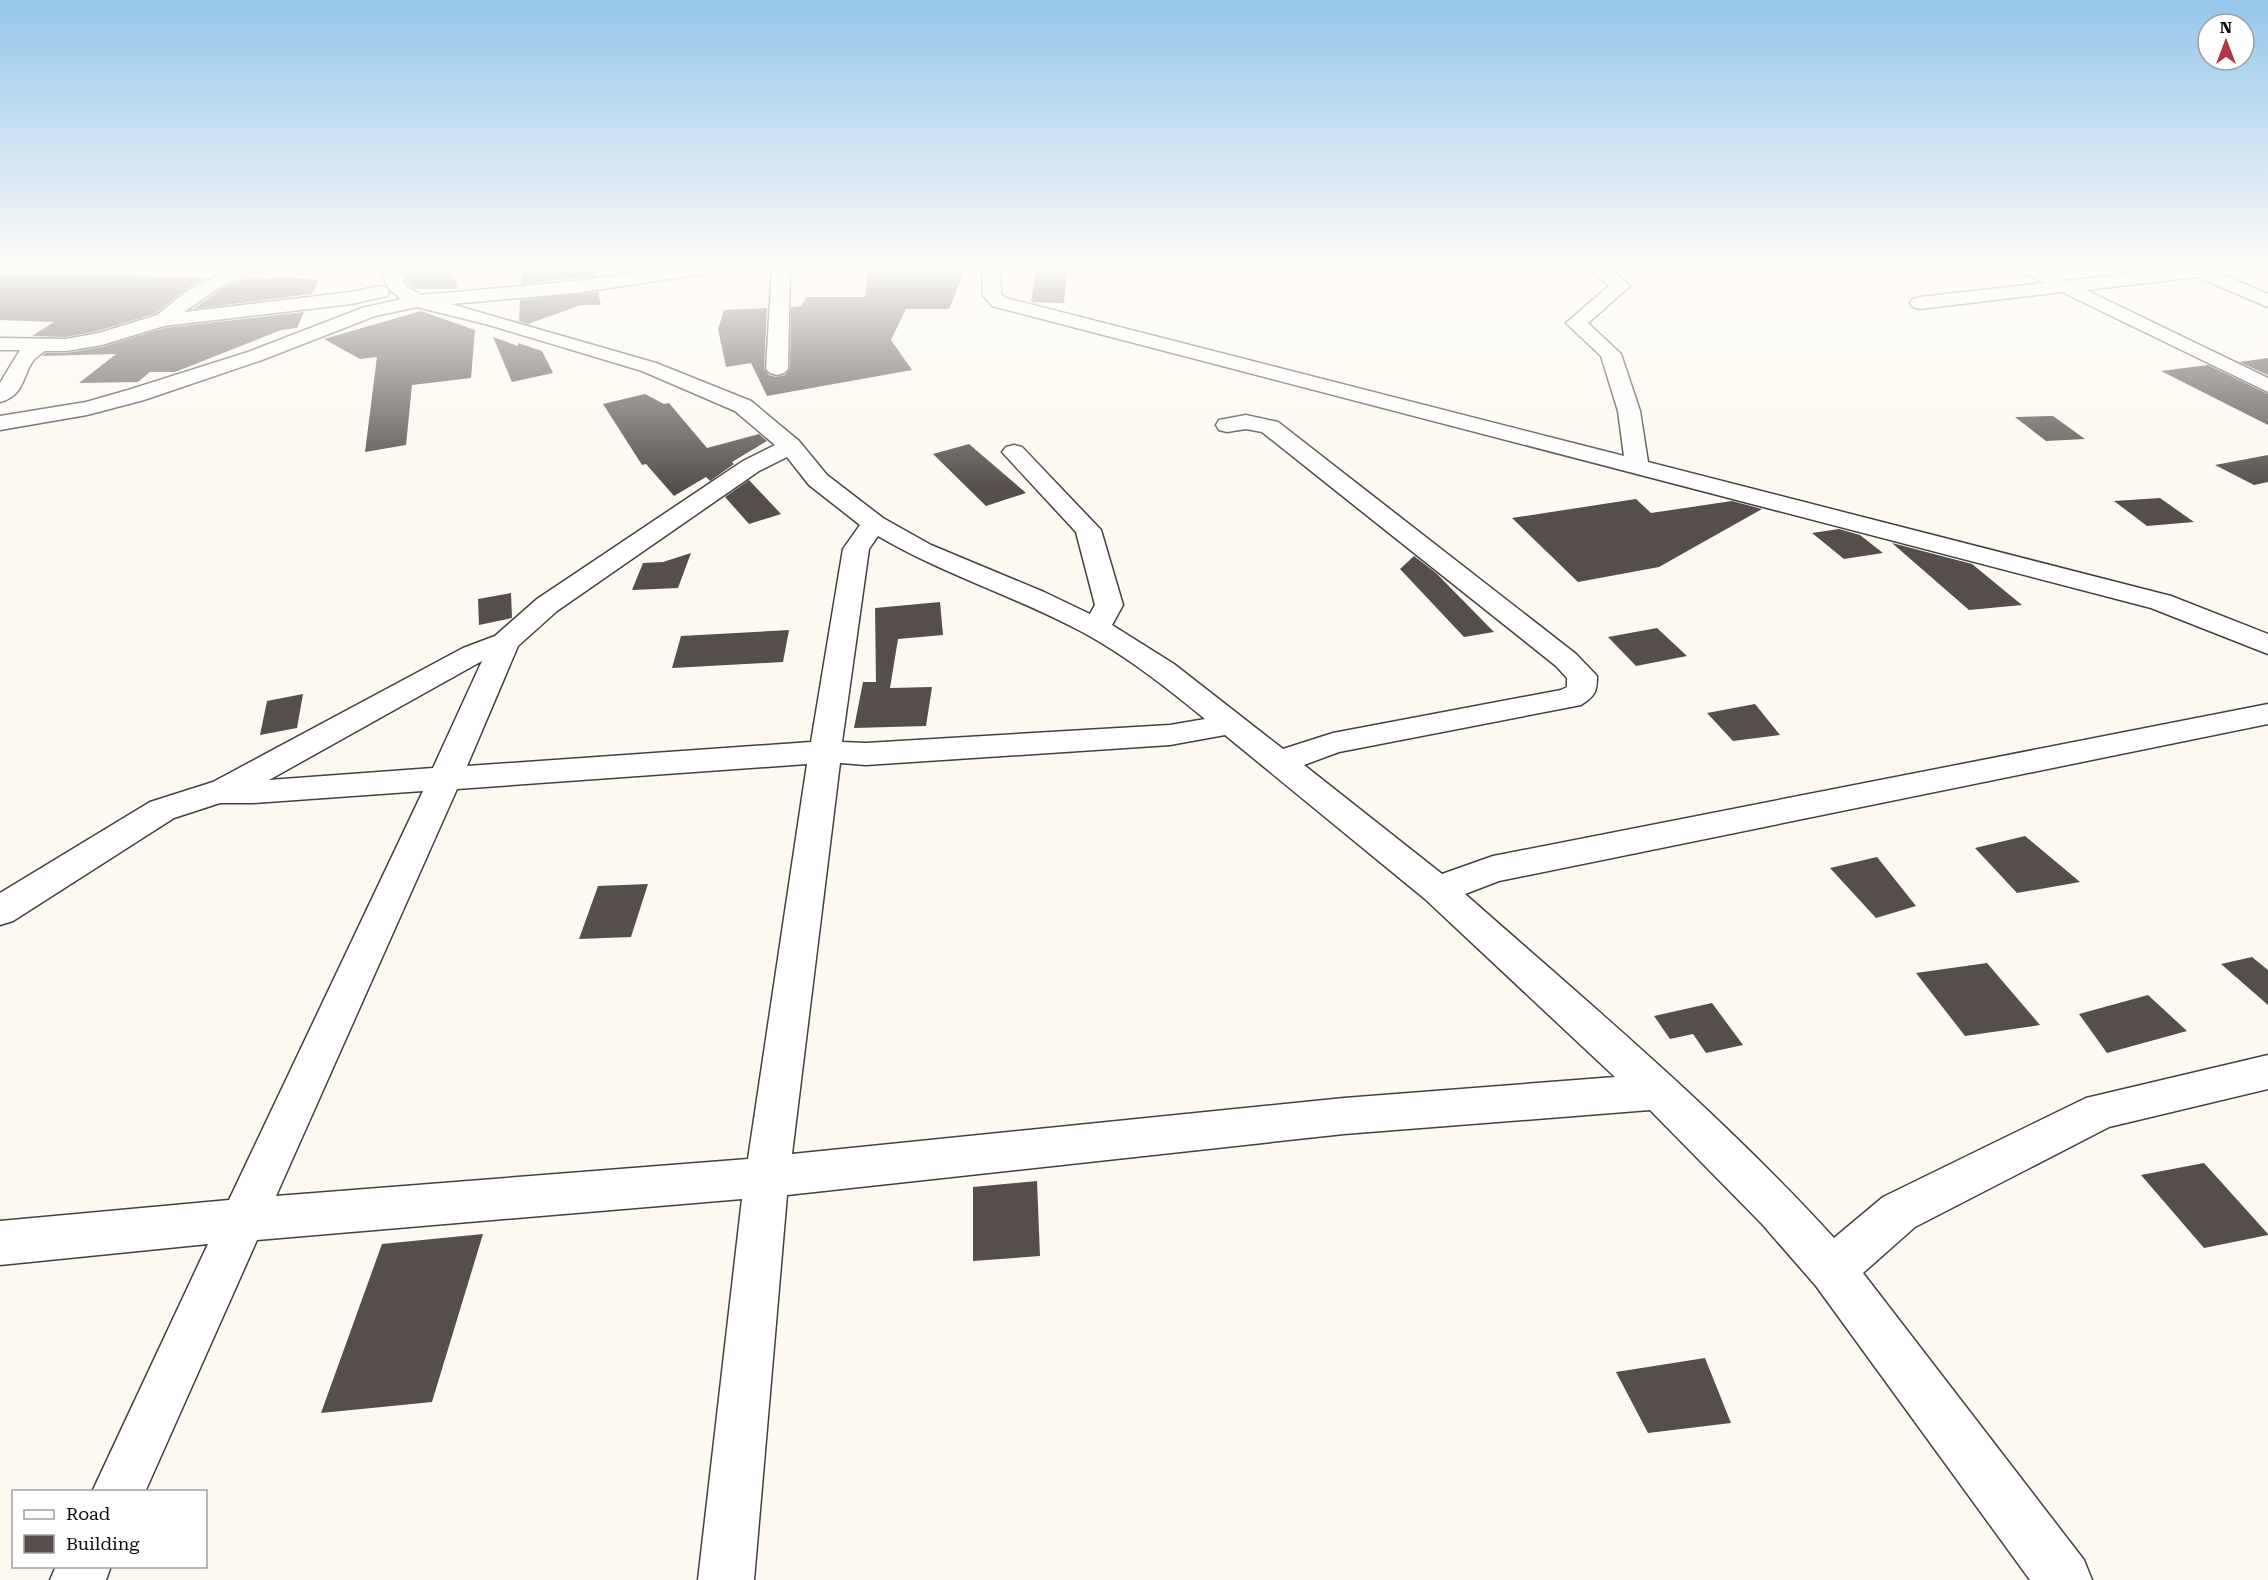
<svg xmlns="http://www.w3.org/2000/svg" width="2268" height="1580" viewBox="0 0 2268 1580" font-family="'Roboto Serif',serif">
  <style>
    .building { fill: #554e4b }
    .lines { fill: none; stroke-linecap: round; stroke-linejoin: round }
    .minor-casing { stroke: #414141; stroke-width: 3 }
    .minor { fill: #fff; fill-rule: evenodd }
  </style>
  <rect width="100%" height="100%" fill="#fdf9f0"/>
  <path class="building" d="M399 267H449L458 289H416L408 284Z
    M593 267 595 276 521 284 522 273Z
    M868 267H966L949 309H906L891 340 912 370 767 396 751 363 726 367 718 329 724 310 767 308 764 369 769 375 776 377 785 375 790 369 791 307 801 306 806 297H865Z
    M1036 272H1067L1064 303 1031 302Z
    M137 274 134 276 207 278 186 289 156 313 98 331 66 337 32 336 54 322 0 320V275Z
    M276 276 319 280 312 294 193 309 224 287 250 277 271 279Z
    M598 292 601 305H581L528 324 519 321 520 300Z
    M421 311 475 330 471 378 412 385 406 445 365 452 377 357 360 359 324 339Z
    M304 312 297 328 281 330 175 372H150L138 382 79 383 116 354 42 356 46 353H66L102 347 164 328Z
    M493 337 518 346V343L542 351 553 373 512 382Z
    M2268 358V375L2239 362Z
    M2208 365 2268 394V425L2161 371Z
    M645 394 664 404 669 403 707 448 759 434 767 441 732 462 734 464 710 481 706 477 674 496 646 464 642 465 603 404Z
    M2053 416 2085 439 2046 441 2015 417Z
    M969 444 1026 493 986 506 933 454Z
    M2268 455V482L2254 485 2215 465Z
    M749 480 781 514 749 524 725 497Z
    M2160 498 2194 522 2147 526 2114 501Z
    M1636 499 1651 513 1732 501 1762 509 1659 567 1578 582 1512 518Z
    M1839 529 1860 535 1883 553 1844 559 1812 533Z
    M1892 543 1972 564 2022 605 1969 610Z
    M691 553 678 588 632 590 643 563 663 562Z
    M1414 556 1436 573 1494 632 1464 637 1400 569Z
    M511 593 512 618 479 625 478 599Z
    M940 602 943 635 898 639 890 688 932 687 926 726 854 728 863 682H876L875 608Z
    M1657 628 1687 656 1636 666 1608 637Z
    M789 630 783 662 672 668 681 636Z
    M303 694 297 728 260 735 267 701Z
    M1755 704 1780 735 1733 741 1707 713Z
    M2025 836 2080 882 2017 893 1975 848Z
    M1877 857 1916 906 1876 918 1830 868Z
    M648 884 631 937 579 939 598 886Z
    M2252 957 2268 970V1005L2221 964Z
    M1987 963 2040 1025 1965 1036 1916 973Z
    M2148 995 2187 1031 2107 1053 2079 1014Z
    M1712 1003 1743 1045 1706 1053 1693 1034 1670 1039 1654 1016Z
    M2204 1163 2268 1234V1235L2204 1248 2141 1175Z
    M1037 1181 1040 1256 973 1261V1187Z
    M483 1234 432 1402 321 1413 382 1244Z
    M1705 1358 1731 1423 1648 1433 1616 1372Z"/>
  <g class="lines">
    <defs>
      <path id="minor" d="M234 267H261L258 271 223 285 184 312 351 292 380 286 387 288 389 292 387 296 351 304 164 326 102 345 66 351H45C41 354 36 357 33 361 22 377 24 396 0 402V383L20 350H0V338L66 339 99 333 157 315 187 291Z
        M379 267H397L406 286 421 295 576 281 677 267H724L721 271 715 272 576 293 451 304 656 363 751 401 799 441 827 475 883 518 931 545 1044 592 1090 614 1095 605 1076 532 1002 452 1006 447 1014 445 1022 447 1101 530 1123 605 1112 625 1174 664 1283 749 1333 733 1561 690 1567 687V678L1556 666 1262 432 1246 429 1227 432 1219 430 1216 425 1219 420 1246 415 1278 422 1576 654 1597 676C1597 692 1595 696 1581 705L1339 752 1304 765 1442 874 1493 856 2268 704V724L1499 881 1465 894C1591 1005 1721 1114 1834 1238L1883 1197 2086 1098 2268 1055V1089L2109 1127 1915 1227 1863 1273 2084 1560 2092 1580H2030L1816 1286 1762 1224 1650 1110 1344 1134 787 1195 754 1580H698L742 1199 257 1240 145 1492H92L208 1244 0 1265V1221L229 1200 423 791 253 803H220L174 818 13 921 0 925V893L150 802 213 782 463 648 495 636 537 599 743 461 775 445 735 411 642 371 489 325 417 307 375 316 262 360 144 400 87 415 0 430V416L86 402 128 390 248 352 362 308 401 299 389 289ZM787 457 809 485 860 525 843 549 811 742 467 766 518 646 557 611 759 471ZM878 536C944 575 1018 597 1086 634 1129 658 1167 688 1205 719L1170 725 866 743 842 742 869 549ZM482 661 433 768 269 780ZM1225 735 1425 899 1615 1077 1344 1098 792 1154 840 763 866 765 1170 745ZM807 764 748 1159 276 1196 457 789Z
        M772 267H790L788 369 784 373 777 375 770 373 766 369Z
        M982 267H1000L1001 294 1006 298 1624 456 1618 411 1601 356 1566 323 1609 286 1588 267H1608L1630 286 1588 323 1621 354 1640 411 1648 462 2171 596 2268 634V654L2151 608 992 306 983 295Z
        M2016 267H2039L2067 281 2181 267H2205L2268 294V307L2197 277 2086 290 2268 378V392L2062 292 1920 309 1913 307 1910 303 1913 299 1920 297 2044 283 2019 271Z
        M56 1566H111L106 1580H50Z"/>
    </defs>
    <use href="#minor" class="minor-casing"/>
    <use href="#minor" class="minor"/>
  </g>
  <linearGradient id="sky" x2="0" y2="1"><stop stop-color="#95c6eb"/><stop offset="0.55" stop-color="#fefcf8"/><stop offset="1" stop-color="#fefcf8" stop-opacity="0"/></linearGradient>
  <rect width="2268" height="488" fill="url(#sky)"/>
  <rect x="12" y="1490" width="195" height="78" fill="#ffffff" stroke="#9f9f9f" stroke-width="1.5"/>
  <rect x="24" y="1510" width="30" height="9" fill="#ffffff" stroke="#9f9f9f" stroke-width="1.5"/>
  <text x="66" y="1520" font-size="18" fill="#0e0e0e">Road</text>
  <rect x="24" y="1535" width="30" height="18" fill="#554e4b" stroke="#9f9f9f" stroke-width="1.5"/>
  <text x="66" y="1550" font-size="18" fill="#0e0e0e">Building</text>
  <g transform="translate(2226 42)"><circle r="28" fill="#ffffff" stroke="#9f9f9f" stroke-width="1.5"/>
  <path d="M0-4.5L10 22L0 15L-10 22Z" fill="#ae3647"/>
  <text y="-9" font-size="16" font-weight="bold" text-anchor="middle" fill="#0e0e0e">N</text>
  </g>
</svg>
